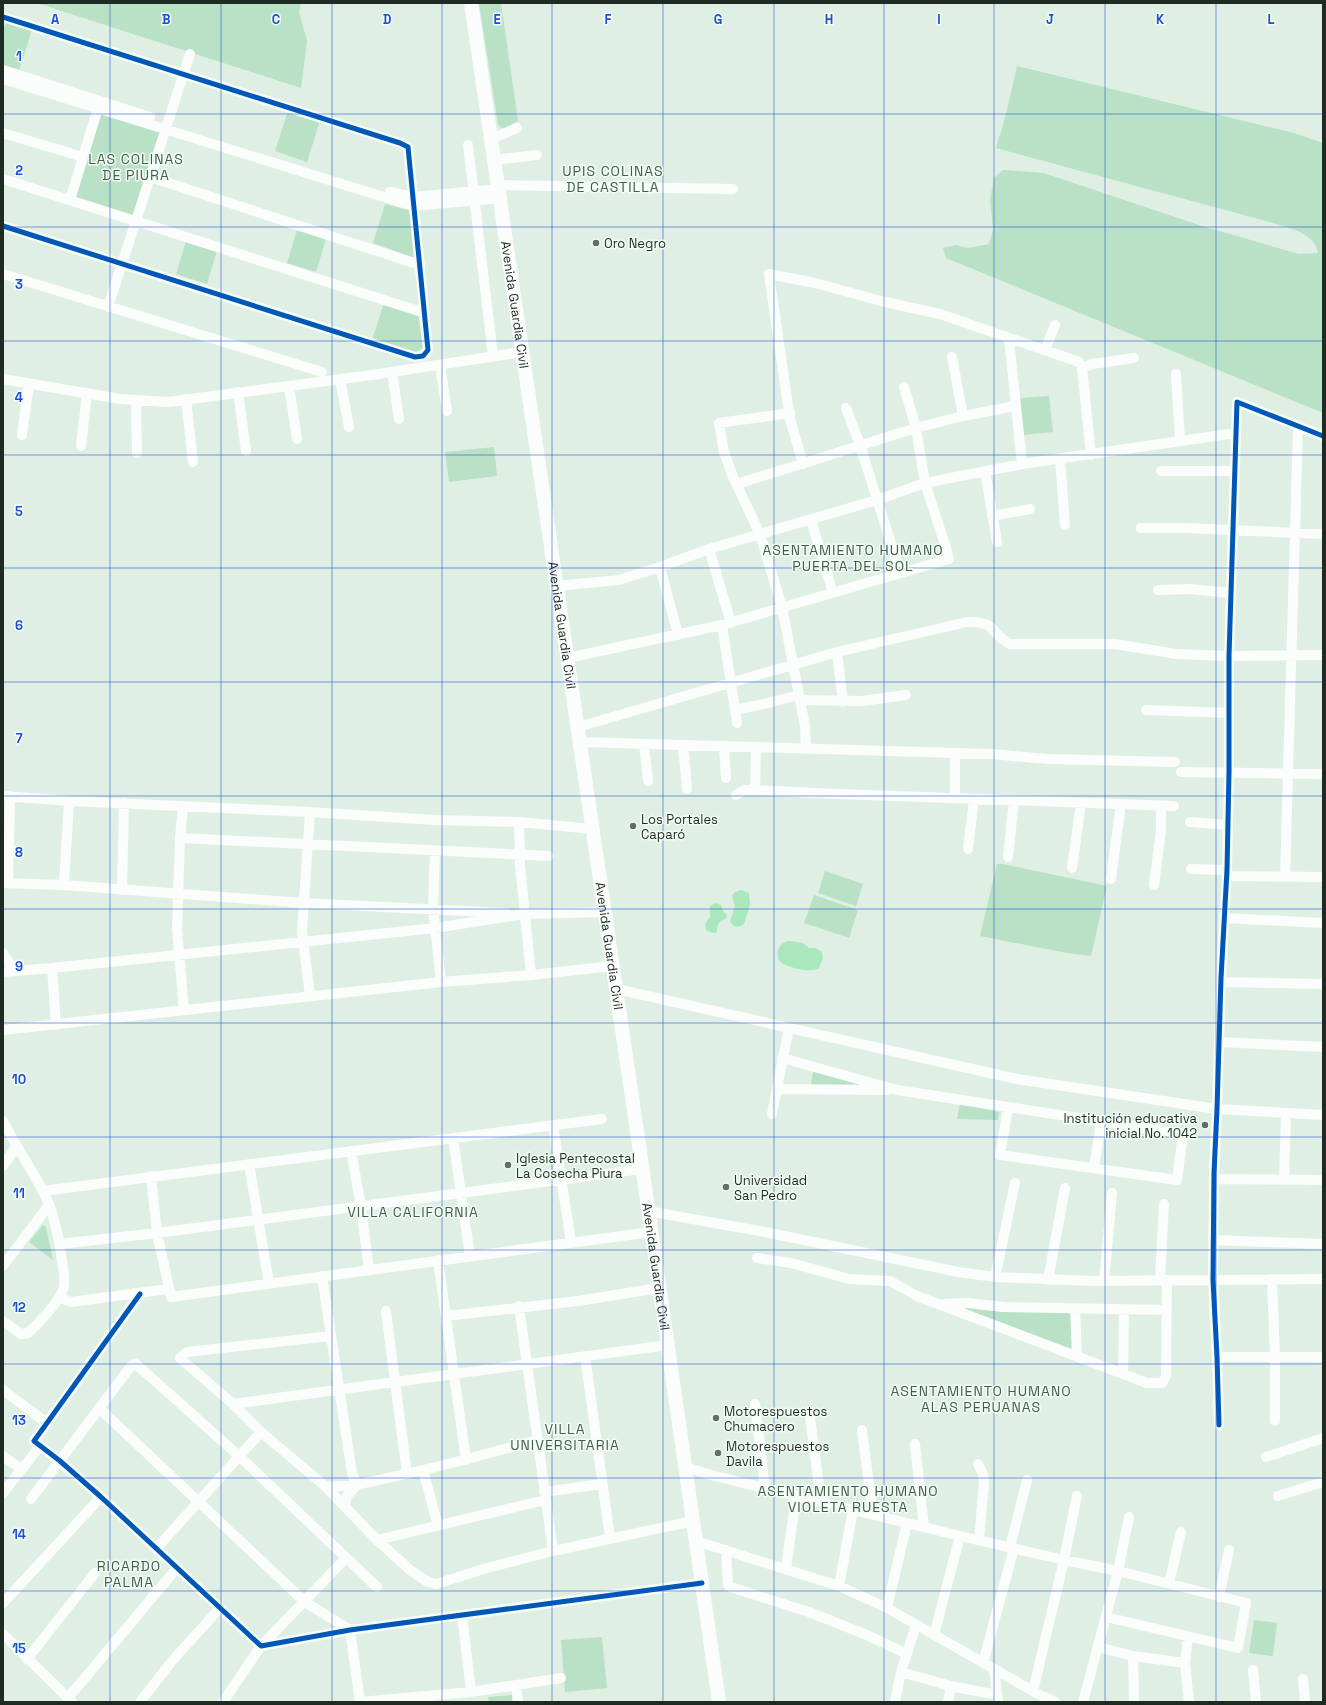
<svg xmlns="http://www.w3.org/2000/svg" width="1326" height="1705" viewBox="0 0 1326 1705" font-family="'Space Grotesk',sans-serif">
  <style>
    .green { fill: #b8e1c5 }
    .water { fill: #a9e8bd }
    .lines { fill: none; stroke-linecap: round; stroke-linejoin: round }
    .minor { stroke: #fafdfb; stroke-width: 10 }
    .highway { stroke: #fafdfb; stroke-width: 14 }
    .cycleway-casing { stroke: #f2fef5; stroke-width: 8 }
    .cycleway { stroke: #0057b8; stroke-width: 5 }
    .grid { fill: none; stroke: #1d4ed8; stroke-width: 1; stroke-opacity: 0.55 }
    .poi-dot { fill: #626f66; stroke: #f2fef5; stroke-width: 1.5 }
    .labels { text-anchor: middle; stroke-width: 3; stroke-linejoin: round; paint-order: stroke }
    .poi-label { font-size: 13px; fill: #1f2a22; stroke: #f2fef5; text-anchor: start }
    .street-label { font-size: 13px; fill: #1f2a22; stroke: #f2fef5 }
    .neighbourhood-label { font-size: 14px; letter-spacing: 1px; fill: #435c4b; stroke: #f2fef5 }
    .grid-label { font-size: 13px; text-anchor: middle; font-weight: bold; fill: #1d4ed8; stroke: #f2fef5; stroke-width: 3; stroke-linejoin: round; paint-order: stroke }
  </style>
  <rect width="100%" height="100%" fill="#dfefe4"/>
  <path class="green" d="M37 3H301L299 12 307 41 301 88Z
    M479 3H501L518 121 503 129 498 124Z
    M6 22 32 30 19 71 3 66V30Z
    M1017 66 1294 133 1323 143V413L946 258 943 248 956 245 968 248 989 244 993 230 990 199 994 178 1003 170 1044 173 1202 226 1299 254 1318 253C1315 231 1284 227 1266 221L996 148 1005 118Z
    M288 111 320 121 307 162 275 151Z
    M101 113 160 132 133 216 74 197Z
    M385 204 411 211 415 258 373 243Z
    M297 230 326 239 316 272 287 263Z
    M186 241 217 251 207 284 176 274Z
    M384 303 418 314 423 348 415 353 372 340Z
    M1049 396 1053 432 1024 435 1020 398Z
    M494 447 497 476 449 482 445 452Z
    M997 864H1003L1107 886 1091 956 1067 953 980 936Z
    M825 871 863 884 856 906 818 893Z
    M814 895 858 910 849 938 804 923Z
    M813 1071 878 1088 811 1085Z
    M960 1103 999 1112 998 1120 957 1119Z
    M43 1225 46 1227 53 1260 29 1242Z
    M961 1306 993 1311H1073L1074 1351 961 1308Z
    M1254 1620 1277 1623 1273 1656 1249 1653Z
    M602 1637 607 1688 565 1692 561 1640Z
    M512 1695V1702H489L488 1697Z"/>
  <path class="water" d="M741 890 749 893 750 905 744 924C738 928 735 928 730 922L735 906 732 896 735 892Z
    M715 903 721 905 723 911 727 915 726 919C719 920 717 925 717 932L713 933 706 930 705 924 710 917V906Z
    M789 941 803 943 809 948H815L822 952 823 958 819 968C810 974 783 967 778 959 776 950 780 942 789 941Z"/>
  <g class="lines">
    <path class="minor" d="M3 17 400 143 408 147 428 350 423 356 415 357 3 226
      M3 70 150 117
      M3 79 413 206 500 198
      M3 133 83 157
      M491 139 517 128
      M468 145 493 356
      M494 160 537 155
      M150 177 420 265
      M3 179 425 313
      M498 185 733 189
      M390 192 413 197 499 189
      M70 200 98 108
      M3 274 322 372
      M108 307 190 54
      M1009 339 1022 464
      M1045 350 1055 325
      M952 357 963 416
      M440 365 447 411
      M392 372 399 419
      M1176 374 1180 440
      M3 379 120 399 168 402 372 375 522 352
      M340 379 349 427
      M289 386 297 439
      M904 387 916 428 925 483 948 554
      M238 392 246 451
      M186 399 193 462
      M136 401 137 453
      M846 408 860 445 898 566
      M790 413 719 423 724 452 733 477 760 534 782 607 805 726 806 749
      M22 435 29 384
      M81 446 87 393
      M1091 455 1082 368 1092 364 1134 358
      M1060 459 1065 525
      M803 464 790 419 769 274 815 283 885 302 940 314 1079 362
      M985 471 997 542
      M1161 471H1234
      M737 484 916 428 963 416 1015 406
      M992 516 1030 509
      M811 520 833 593
      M1141 528H1185L1323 534
      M709 549 731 623
      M660 567 678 635
      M556 586 619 580 660 567 709 549 877 500 925 483 1022 464 1236 433
      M1158 590 1189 589 1231 593
      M722 625 737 723
      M837 652 843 702
      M567 658 722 625 949 559
      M800 700 862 701 906 695
      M735 710 764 704 799 695
      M1146 710 1229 713
      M578 727 837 652 967 622C998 621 989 633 1010 644H1115L1176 654 1229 656 1323 655
      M580 742 991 754 1048 759 1175 762
      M644 744 648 781
      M683 745 687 789
      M724 747 726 778
      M955 753V798
      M1181 772 1323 774
      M755 790 812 793 1174 806
      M736 795 744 790H755L756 748
      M3 796 69 801 310 812 434 820 519 822 593 829
      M183 806 180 838 177 929 184 1010
      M519 822 520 865 531 975
      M1190 822 1228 825
      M180 838 549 856
      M968 849 974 799
      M435 850 433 908 441 982
      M1008 857 1014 800
      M1072 868 1081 803
      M1191 869 1227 870
      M1227 876 1323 877
      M1285 877 1298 427
      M1111 879 1121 804
      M3 883 64 885 303 903 506 913
      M8 883 10 796
      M64 885 69 801
      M1154 885 1161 830V806
      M122 890 124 803
      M1224 918 1323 923
      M3 953 14 971
      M52 968 56 1025
      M3 972 52 968 435 928 524 914 605 912
      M1221 982 1323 984
      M616 989 1017 1079 1217 1109 1323 1115
      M310 996 302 931 310 812
      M3 1030 441 982 531 975 613 966
      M1219 1042 1323 1047
      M782 1058 897 1090 1183 1134 1177 1180 1000 1155 1008 1108
      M777 1089 887 1090
      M772 1114 789 1028
      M3 1121C17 1149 37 1176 49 1204 56 1222 59 1241 62 1260 63 1269 66 1281 63 1290 58 1303 38 1324 28 1333L21 1334 3 1321
      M553 1125 571 1242
      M453 1138 470 1256
      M351 1151 361 1206 369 1270
      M249 1164 269 1284
      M3 1166 16 1147
      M1094 1168 1101 1122
      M151 1176 157 1233 171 1297 651 1232
      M1214 1179 1323 1180
      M1284 1180 1286 1113
      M43 1191 602 1119
      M648 1211 765 1232 958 1272 995 1277 1092 1281 1323 1279
      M1213 1240 1323 1244
      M60 1244 157 1233 642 1169
      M757 1258 791 1263 849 1279 890 1281 917 1296 1147 1383H1162L1166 1376 1167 1280
      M438 1260 466 1460
      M3 1266 49 1205
      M322 1276 352 1473 357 1485 347 1496 344 1506
      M995 1277 1015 1183
      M1272 1279 1275 1357V1421
      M1048 1280 1065 1188
      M1160 1280 1164 1204
      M1104 1281 1112 1193
      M140 1294 34 1441 60 1461 101 1497 261 1646 350 1630 702 1583
      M59 1297 71 1302 168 1289
      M943 1304 968 1303 1003 1307 1167 1310
      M519 1306 553 1551
      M1075 1308 1077 1356
      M386 1311 407 1474
      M446 1316 578 1301 659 1288
      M331 1336 187 1352 180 1358 233 1404 261 1432 325 1486 377 1540 410 1570 428 1582 436 1584 487 1568 553 1551 693 1521
      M585 1356 610 1538
      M1217 1357H1323
      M1123 1374 1124 1310
      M3 1390 47 1423
      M233 1404 668 1345
      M755 1404 765 1488
      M99 1408 305 1602 350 1630 360 1702
      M810 1417 821 1502
      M1219 1425 1217 1357 1213 1280 1214 1173 1217 1109 1221 978 1227 870 1229 772V656L1237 402 1323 436
      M862 1430 873 1515
      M915 1444 924 1527
      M3 1456 21 1469
      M1266 1457 1323 1438
      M978 1464 983 1474 984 1483 979 1540
      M685 1467 715 1476 960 1536 1064 1560 1118 1571 1246 1603 1238 1648 1106 1617
      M423 1470 438 1526
      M325 1486C347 1488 370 1482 392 1477 441 1467 489 1453 538 1440
      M544 1492 602 1484
      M3 1493 40 1446
      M1278 1496 1323 1482
      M31 1499 131 1366 136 1364 239 1456 377 1587
      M377 1540 545 1500
      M696 1541 839 1586 887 1608 1038 1694 1055 1702
      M1010 1547 1027 1480
      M156 1549 261 1432
      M726 1550 728 1585 730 1587 809 1612 867 1635 907 1654
      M786 1569 796 1496
      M1169 1583 1181 1532
      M839 1586 853 1510
      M1219 1597 1229 1550
      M3 1603 101 1497
      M887 1608 907 1523
      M462 1615 471 1692
      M3 1634 72 1702
      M934 1635 960 1536
      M1188 1637 1185 1663 1189 1702
      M1098 1647 1133 1656 1185 1663
      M1133 1656 1134 1702
      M27 1659 95 1573
      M983 1663 1014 1548
      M994 1669 998 1702
      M1253 1670 1256 1702
      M901 1672 951 1686 997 1695
      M1303 1679 1305 1702
      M516 1685 518 1702
      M1033 1691 1064 1560 1077 1496
      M68 1698 177 1568
      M140 1702 172 1661 220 1608
      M223 1702 261 1646 346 1558
      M360 1702 471 1692 561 1678
      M895 1702 901 1672 916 1625
      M948 1702 951 1686
      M1083 1702 1118 1571 1129 1517"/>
    <path class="highway" id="s1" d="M471 3 639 1145 719 1702"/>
    <defs>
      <path id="cycleway" d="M3 17 400 143 408 147 428 350 423 356 415 357 3 226
        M140 1294 34 1441 60 1461 101 1497 261 1646 350 1630 702 1583
        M1219 1425 1217 1357 1213 1280 1214 1173 1217 1109 1221 978 1227 870 1229 772V656L1237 402 1323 436"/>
    </defs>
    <use href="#cycleway" class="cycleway-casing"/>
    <use href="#cycleway" class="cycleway"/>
  </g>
  <path class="grid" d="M110 3V1702M221 3V1702M332 3V1702M442 3V1702M552 3V1702M663 3V1702M774 3V1702M884 3V1702M994 3V1702M1105 3V1702M1216 3V1702M3 114H1323M3 227H1323M3 341H1323M3 455H1323M3 568H1323M3 682H1323M3 796H1323M3 909H1323M3 1023H1323M3 1137H1323M3 1250H1323M3 1364H1323M3 1478H1323M3 1591H1323"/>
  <g class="poi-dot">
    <circle cx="596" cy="243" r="4"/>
    <circle cx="633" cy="826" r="4"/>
    <circle cx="1205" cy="1125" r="4"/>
    <circle cx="508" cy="1165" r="4"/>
    <circle cx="726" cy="1187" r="4"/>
    <circle cx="716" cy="1418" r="4"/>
    <circle cx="718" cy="1453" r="4"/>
  </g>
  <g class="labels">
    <g class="poi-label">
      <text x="604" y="248">Oro Negro</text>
      <text x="641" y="824">Los Portales<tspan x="641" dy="15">Caparó</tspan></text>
      <text x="1197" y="1123" text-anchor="end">Institución educativa<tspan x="1197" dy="15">inicial No. 1042</tspan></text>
      <text x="516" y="1163">Iglesia Pentecostal<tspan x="516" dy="15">La Cosecha Piura</tspan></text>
      <text x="734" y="1185">Universidad<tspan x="734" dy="15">San Pedro</tspan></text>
      <text x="724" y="1416">Motorespuestos<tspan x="724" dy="15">Chumacero</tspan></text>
      <text x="726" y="1451">Motorespuestos<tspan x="726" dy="15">Davila</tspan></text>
    </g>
    <g class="street-label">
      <text dy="5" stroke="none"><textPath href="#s1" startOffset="305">Avenida Guardia Civil</textPath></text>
      <text dy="5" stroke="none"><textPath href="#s1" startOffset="629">Avenida Guardia Civil</textPath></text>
      <text dy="5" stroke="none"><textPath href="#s1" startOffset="953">Avenida Guardia Civil</textPath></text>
      <text dy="5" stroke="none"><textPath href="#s1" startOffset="1277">Avenida Guardia Civil</textPath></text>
    </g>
    <g class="neighbourhood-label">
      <text x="136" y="164">LAS COLINAS<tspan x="136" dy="16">DE PIURA</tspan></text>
      <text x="613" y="176">UPIS COLINAS<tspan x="613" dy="16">DE CASTILLA</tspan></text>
      <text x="853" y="555">ASENTAMIENTO HUMANO<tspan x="853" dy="16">PUERTA DEL SOL</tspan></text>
      <text x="413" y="1217">VILLA CALIFORNIA</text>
      <text x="981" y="1396">ASENTAMIENTO HUMANO<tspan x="981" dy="16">ALAS PERUANAS</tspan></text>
      <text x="565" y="1434">VILLA<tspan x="565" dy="16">UNIVERSITARIA</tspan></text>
      <text x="848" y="1496">ASENTAMIENTO HUMANO<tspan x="848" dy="16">VIOLETA RUESTA</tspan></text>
      <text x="129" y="1571">RICARDO<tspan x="129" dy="16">PALMA</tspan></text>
    </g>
  </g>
  <g class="grid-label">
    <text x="55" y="24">A</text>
    <text x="166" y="24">B</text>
    <text x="276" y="24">C</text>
    <text x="387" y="24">D</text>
    <text x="497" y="24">E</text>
    <text x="608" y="24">F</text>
    <text x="718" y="24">G</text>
    <text x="829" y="24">H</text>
    <text x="939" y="24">I</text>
    <text x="1050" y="24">J</text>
    <text x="1160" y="24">K</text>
    <text x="1271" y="24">L</text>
    <text x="19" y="61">1</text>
    <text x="19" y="175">2</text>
    <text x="19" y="289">3</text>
    <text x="19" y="402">4</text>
    <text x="19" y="516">5</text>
    <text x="19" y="630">6</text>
    <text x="19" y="743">7</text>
    <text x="19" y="857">8</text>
    <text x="19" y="971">9</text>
    <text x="19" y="1084">10</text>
    <text x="19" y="1198">11</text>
    <text x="19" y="1312">12</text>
    <text x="19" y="1425">13</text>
    <text x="19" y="1539">14</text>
    <text x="19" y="1653">15</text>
  </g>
  <rect width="1326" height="1705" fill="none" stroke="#1f2a22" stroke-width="8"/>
</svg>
